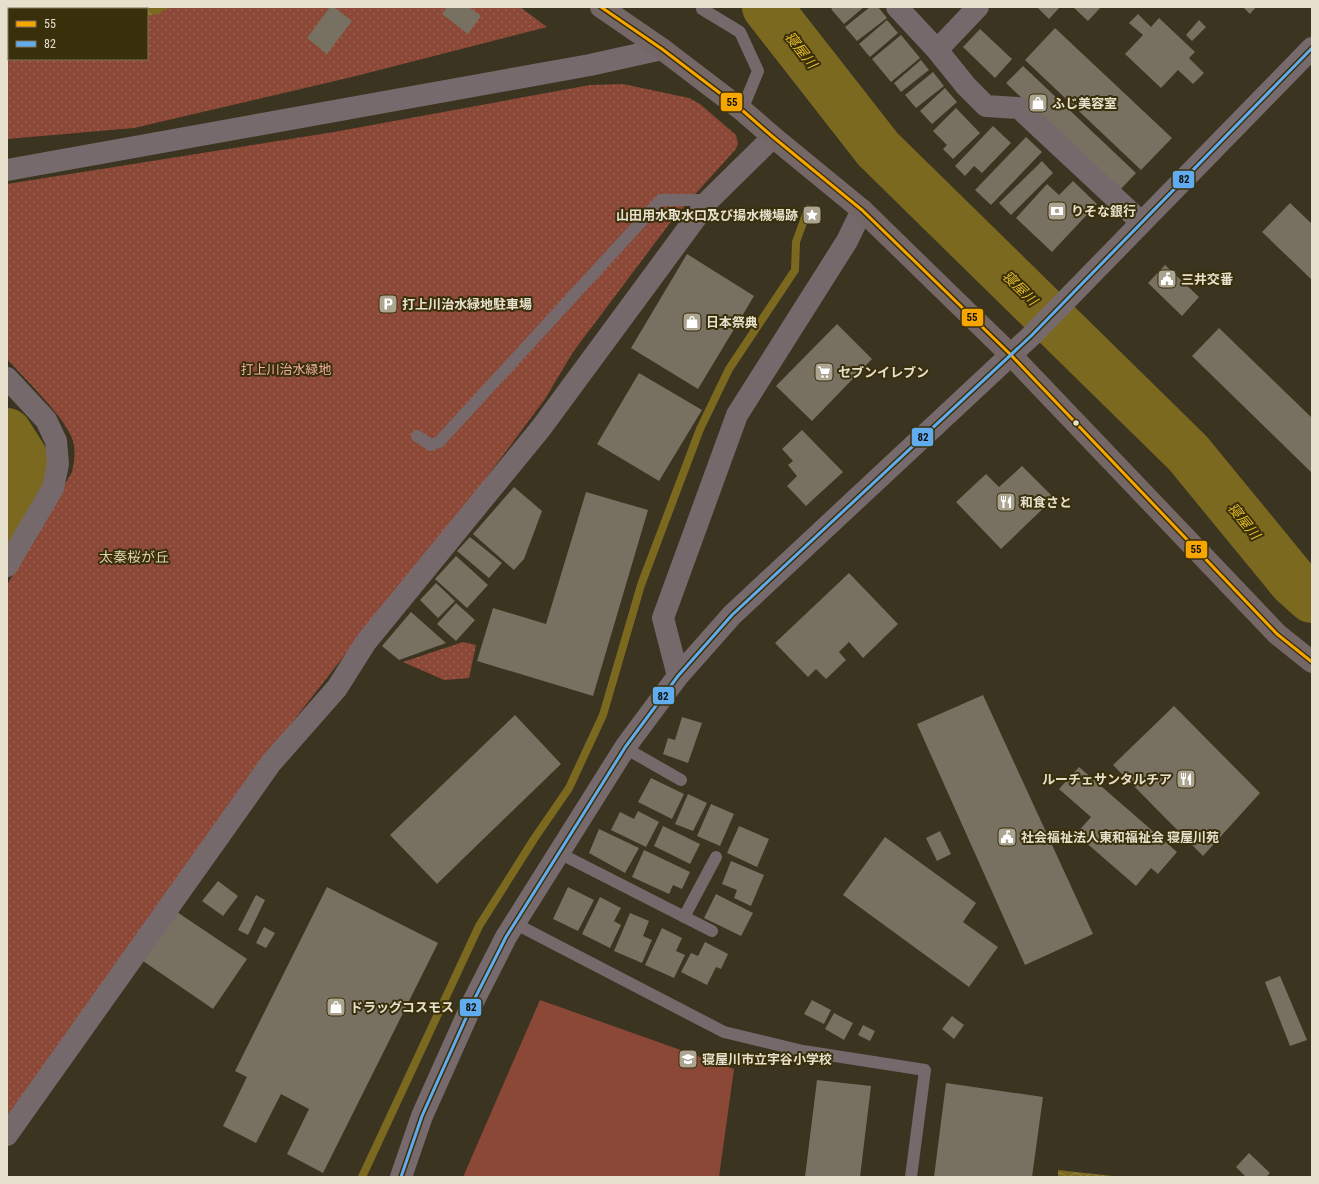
<svg xmlns="http://www.w3.org/2000/svg" width="1319" height="1184" viewBox="0 0 1319 1184" font-family="'Roboto Condensed','Noto Sans JP',sans-serif">
  <style>
    .grass { fill: #8b4837 }
    .park { fill: url(#park-dots); fill-rule: evenodd }
    .water { fill: url(#water-waves) }
    .lines { fill: none; stroke-linecap: round; stroke-linejoin: round }
    .stream { stroke: #7c6920; stroke-width: 8 }
    .river { stroke: #7c6920; stroke-width: 50 }
    .building { fill: #787061 }
    .lane { stroke: #76696c; stroke-width: 12 }
    .street { stroke: #76696c; stroke-width: 22 }
    .secondary { stroke: #776a6c; stroke-width: 22 }
    .primary { stroke: #766767; stroke-width: 22 }
    .bus-1-casing { stroke: #3a2f0b; stroke-width: 6 }
    .bus-2-casing { stroke: #3a2f0b; stroke-width: 6 }
    .bus-1 { stroke: #f7a600; stroke-width: 3 }
    .bus-2 { stroke: #60acee; stroke-width: 3 }
    .bus-dot { fill: #e6e0cd; stroke: #3a2f0b; stroke-width: 1.5 }
    .labels { text-anchor: middle; stroke-width: 4; stroke-linejoin: round; paint-order: stroke }
    .poi-label { font-size: 13px; font-weight: bold; fill: #e6e0cd; stroke: #3a2f0b; text-anchor: start }
    .park-label { font-size: 13px; fill: #eeb0a2; stroke: #3a2f0b }
    .water-label { font-size: 14px; font-style: italic; fill: #e1bb2a; stroke: #3a2f0b }
    .neighbourhood-label { font-size: 14px; fill: #dfd3ab; stroke: #3a2f0b }
    .line-badge { stroke: #3a2f0b; stroke-width: 1.5 }
    .pale-badge-label { font-size: 11px; text-anchor: middle; font-weight: bold; fill: #111 }
  </style>
  <defs>
    <pattern id="park-dots" width="8" height="8" patternUnits="userSpaceOnUse"><rect width="8" height="8" fill="#8b4837"/><path d="M2 2h.1M6 6h.1" fill="none" stroke="#9b6253" stroke-width="1.8" stroke-linecap="round"/></pattern>
    <pattern id="water-waves" width="16" height="10" patternUnits="userSpaceOnUse"><rect width="16" height="10" fill="#7c6920"/><path d="M0 5q4-4 8 0t8 0" fill="none" stroke="#95854a"/></pattern>
  </defs>
  <rect width="100%" height="100%" fill="#3a3420"/>
  <path class="grass" d="M540 1000 734 1069 719 1177H463Z"/>
  <path class="park" d="M7 7H520L547 27 356 76 134 128 7 139ZM9 9H147V59H9Z
    M623 84 689 98 700 104 736 135 738 144 735 150 673 219 573 352 545 399 463 509 348 651 236 794 7 1121V585L72 472C74 462 76 452 73 441 67 419 24 378 7 359V184L334 132 590 85Z
    M463 642 476 645 469 678 444 680 403 662Z"/>
  <path class="water" d="M49 7H171L158 14 147 16V9H49Z
    M1058 1170 1112 1176V1177H1058Z"/>
  <g class="lines">
    <path class="stream" d="M362 1177 479 926 534 839 569 788 603 715 641 585 700 429 729 369 795 270 796 242 808 209"/>
    <path class="river" d="M767 7 878 149 1188 453 1293 581 1312 598
      M7 433 23 458 26 486 7 517"/>
  </g>
  <path class="building" d="M330 7H334L352 21 327 54 307 38Z
    M447 7H469L481 16 468 34 442 14Z
    M834 7H864L844 24 831 9Z
    M870 7H878L887 18 857 41 845 27Z
    M1037 7H1060L1049 19Z
    M1073 7H1101L1088 21Z
    M1243 7H1256L1250 14Z
    M1138 14 1151 27 1159 18 1195 52 1189 58 1204 73 1193 84 1178 70 1161 88 1125 54 1143 35 1129 23Z
    M887 20 898 33 870 57 859 44Z
    M1199 20 1206 27 1192 41 1186 35Z
    M1055 28 1172 138 1141 170 1025 60Z
    M980 29 1012 59 995 78 963 47Z
    M901 35 920 58 891 82 872 59Z
    M921 60 929 70 901 92 894 83Z
    M1023 66 1136 173 1119 191 1006 83Z
    M933 72 944 86 916 108 905 95Z
    M945 88 957 102 932 124 920 111Z
    M956 108 980 133 953 159 943 149 947 145 933 131Z
    M993 126 1011 143 982 173 974 166 965 176 955 166Z
    M1026 137 1042 152 991 205 975 190Z
    M1042 161 1053 173 1011 215 999 203Z
    M1073 181 1097 204 1052 252 1016 218 1047 184 1059 195Z
    M1290 203 1312 224V280L1262 232Z
    M687 254 754 296 698 389 631 348Z
    M1165 265 1199 297 1182 316 1148 283Z
    M837 324 872 359 812 421 776 386Z
    M1219 328 1312 418V473L1192 356Z
    M639 373 702 410 659 481 597 444Z
    M802 430 843 472 806 506 787 486 797 476 788 465 793 461 782 449Z
    M1022 466 1054 498 1001 549 956 502 986 474 999 487Z
    M514 487 542 511 524 559 514 570 473 534Z
    M586 492 648 510 593 696 477 661 493 608 546 624Z
    M470 537 502 563 489 578 457 551Z
    M456 556 488 585 467 608 435 579Z
    M849 573 898 624 863 658 849 642 839 652 846 660 826 679 816 669 808 677 775 643Z
    M436 583 455 601 438 618 420 600Z
    M456 603 475 620 456 641 437 624Z
    M411 612 446 643 399 660 382 646Z
    M983 695 1093 934 1025 965 917 724Z
    M1174 706 1260 793 1203 856 1113 765Z
    M515 715 561 764 437 884 390 835Z
    M682 717 702 723 688 763 663 754 668 738 675 740Z
    M1079 767 1177 852 1158 874 1151 868 1136 886 1076 834 1091 817 1059 789Z
    M651 778 684 794 672 819 638 802Z
    M688 794 707 803 693 831 675 824Z
    M711 804 734 814 720 846 697 836Z
    M638 811 659 822 646 847 611 830 620 812 634 819Z
    M663 826 700 844 690 864 654 846Z
    M739 826 769 839 757 867 727 853Z
    M599 829 639 848 625 873 589 853Z
    M940 831 951 854 937 861 926 838Z
    M885 837 976 903 963 922 998 947 969 987 843 895Z
    M644 850 690 872 682 889 673 885 669 894 632 877Z
    M731 861 764 875 751 906 734 898 737 890 722 884Z
    M218 881 238 896 223 916 202 901Z
    M327 887 438 943 323 1173 287 1154 309 1109 281 1094 256 1143 223 1126 247 1077 235 1071Z
    M568 887 594 900 578 931 553 919Z
    M716 894 753 913 741 936 704 918Z
    M256 895 265 900 248 935 238 930Z
    M600 897 621 908 614 921 621 925 610 948 582 934Z
    M177 912 247 959 213 1009 143 961Z
    M630 913 649 921 643 936 652 940 642 963 614 951Z
    M264 927 275 933 266 948 256 943Z
    M662 928 682 938 676 951 685 955 674 978 645 965Z
    M705 942 728 954 721 969 716 967 707 985 681 972 691 953 698 956Z
    M1280 976 1307 1040 1290 1046 1265 982Z
    M812 1000 831 1010 824 1024 804 1014Z
    M834 1013 853 1023 844 1040 825 1029Z
    M952 1016 964 1025 954 1039 942 1029Z
    M863 1025 875 1031 870 1041 858 1035Z
    M817 1080 871 1086 860 1177H805Z
    M946 1083 1043 1097 1032 1177H934Z
    M1249 1153 1270 1173 1266 1177H1246L1236 1167Z"/>
  <g class="lines">
    <path class="lane" d="M702 9 740 32 758 71 742 110
      M417 436 431 445 439 442 661 200H709
      M625 748 681 780
      M559 853 712 931
      M684 917 716 857
      M514 923 724 1032 803 1051 925 1070 911 1177"/>
    <path class="street" d="M897 7 937 50 966 86 986 106 1019 108 1141 222
      M937 50 978 7
      M7 378 46 420 56 441 58 464 53 488 7 566
      M678 676 663 618 737 415 847 241 862 210
      M7 1135 271 763 337 688 366 642 541 428 709 200 773 137"/>
    <path class="secondary" d="M7 170 590 65 662 49
      M401 1177 422 1116 474 1000 506 937 626 746 678 676 732 615 1031 336 1312 48"/>
    <path class="primary" d="M601 7 662 49 742 110 773 137 862 210 1011 355 1277 634 1312 662"/>
    <defs>
      <path id="bus-1" d="M601 7 662 49 742 110 773 137 862 210 1011 355 1277 634 1312 662"/>
      <path id="bus-2" d="M401 1177 422 1116 474 1000 506 937 626 746 678 676 732 615 1031 336 1312 48"/>
    </defs>
    <use href="#bus-1" class="bus-1-casing"/>
    <use href="#bus-2" class="bus-2-casing"/>
    <use href="#bus-1" class="bus-1"/>
    <use href="#bus-2" class="bus-2"/>
  </g>
  <defs>
    <symbol id="shop-square" viewBox="-11 -11 22 22"><rect x="-9" y="-9" width="18" height="18" rx="4" fill="#aaa490" stroke="#3a2f0b"/><path d="M-5-2.5h2.3a2.7 3.5 0 0 1 5.4 0H5L5.5 6h-11ZM-1.5-2.5h3a1.5 2.3 0 0 0-3 0Z" fill="#fff"/></symbol>
    <symbol id="bank-square" viewBox="-11 -11 22 22"><rect x="-9" y="-9" width="18" height="18" rx="4" fill="#aaa490" stroke="#3a2f0b"/><path d="M-6-4H6V4H-6ZM0-2.3a2.3 2.3 0 1 0 0 4.6a2.3 2.3 0 1 0 0-4.6Z" fill="#fff"/></symbol>
    <symbol id="sight-square" viewBox="-11 -11 22 22"><rect x="-9" y="-9" width="18" height="18" rx="4" fill="#aaa490" stroke="#3a2f0b"/><path d="M0-6L1.8-2.2L6-1.7L2.9 1.2L3.7 5.4L0 3.3L-3.7 5.4L-2.9 1.2L-6-1.7L-1.8-2.2Z" fill="#fff"/></symbol>
    <symbol id="civic-square" viewBox="-11 -11 22 22"><rect x="-9" y="-9" width="18" height="18" rx="4" fill="#aaa490" stroke="#3a2f0b"/><path d="M-.6-6.5H3V-4.5H.6V-3L4-1V1h2V6H-6V1h2V-1L-.6-3ZM-1.2 2.5V6h2.4V2.5Z" fill="#fff"/></symbol>
    <symbol id="parking-square" viewBox="-11 -11 22 22"><rect x="-9" y="-9" width="18" height="18" rx="4" fill="#aaa490" stroke="#3a2f0b"/><path d="M-3.5-5.5H1a3.5 3.5 0 0 1 0 7H-1V5.5H-3.5ZM-1-3.4V-.6H.8a1.4 1.4 0 0 0 0-2.8Z" fill="#fff"/></symbol>
    <symbol id="supermarket-square" viewBox="-11 -11 22 22"><rect x="-9" y="-9" width="18" height="18" rx="4" fill="#aaa490" stroke="#3a2f0b"/><path d="M-6-5.5h2.5l.6 2H6L4.5 2H-2.5L-4.4-4H-6ZM-1.5 3.2a1.3 1.3 0 1 0 .1 0ZM3 3.2a1.3 1.3 0 1 0 .1 0Z" fill="#fff"/></symbol>
    <symbol id="restaurant-square" viewBox="-11 -11 22 22"><rect x="-9" y="-9" width="18" height="18" rx="4" fill="#aaa490" stroke="#3a2f0b"/><path d="M-5-6h1v4h1v-4h1v4h1v-4h1v5L-1.5 .5V6h-2V.5L-5-1ZM5-6V6H3V1.5H1.5Q1.5-4 5-6Z" fill="#fff"/></symbol>
    <symbol id="school-square" viewBox="-11 -11 22 22"><rect x="-9" y="-9" width="18" height="18" rx="4" fill="#aaa490" stroke="#3a2f0b"/><path d="M0-5L7-2L0 1L-7-2ZM-4 1L0 2.5L4 1V4Q0 6-4 4Z" fill="#fff"/></symbol>
  </defs>
  <g fill-rule="evenodd">
    <use href="#shop-square" x="1027" y="92" width="22" height="22"/>
    <use href="#bank-square" x="1046" y="200" width="22" height="22"/>
    <use href="#sight-square" x="801" y="204" width="22" height="22"/>
    <use href="#civic-square" x="1156" y="268" width="22" height="22"/>
    <use href="#parking-square" x="377" y="293" width="22" height="22"/>
    <use href="#shop-square" x="681" y="311" width="22" height="22"/>
    <use href="#supermarket-square" x="813" y="361" width="22" height="22"/>
    <use href="#restaurant-square" x="995" y="491" width="22" height="22"/>
    <use href="#restaurant-square" x="1175" y="768" width="22" height="22"/>
    <use href="#civic-square" x="996" y="826" width="22" height="22"/>
    <use href="#shop-square" x="325" y="996" width="22" height="22"/>
    <use href="#school-square" x="677" y="1048" width="22" height="22"/>
  </g>
  <circle class="bus-dot" cx="1076" cy="423" r="3.5"/>
  <g class="labels">
    <g class="poi-label">
      <text x="1052" y="108">ふじ美容室</text>
      <text x="1071" y="216">りそな銀行</text>
      <text x="798" y="220" text-anchor="end">山田用水取水口及び揚水機場跡</text>
      <text x="1181" y="284">三井交番</text>
      <text x="402" y="309">打上川治水緑地駐車場</text>
      <text x="706" y="327">日本祭典</text>
      <text x="838" y="377">セブンイレブン</text>
      <text x="1020" y="507">和食さと</text>
      <text x="1172" y="784" text-anchor="end">ルーチェサンタルチア</text>
      <text x="1021" y="842">社会福祉法人東和福祉会 寝屋川苑</text>
      <text x="350" y="1012">ドラッグコスモス</text>
      <text x="702" y="1064">寝屋川市立宇谷小学校</text>
    </g>
    <g class="park-label">
      <text x="286" y="374">打上川治水緑地</text>
    </g>
    <g class="water-label">
      <text transform="translate(801 50) rotate(52)" y="5">寝屋川</text>
      <text transform="translate(1020 288) rotate(44)" y="5">寝屋川</text>
      <text transform="translate(1244 521) rotate(51)" y="5">寝屋川</text>
    </g>
    <g class="neighbourhood-label">
      <text x="134" y="562">太秦桜が丘</text>
    </g>
  </g>
  <g class="line-badge">
    <rect x="720" y="92" width="23" height="20" rx="4" fill="#f7a600"/>
    <rect x="1172" y="170" width="23" height="19" rx="4" fill="#60acee"/>
    <rect x="961" y="308" width="23" height="19" rx="4" fill="#f7a600"/>
    <rect x="911" y="427" width="23" height="20" rx="4" fill="#60acee"/>
    <rect x="1185" y="540" width="23" height="19" rx="4" fill="#f7a600"/>
    <rect x="652" y="686" width="23" height="19" rx="4" fill="#60acee"/>
    <rect x="459" y="998" width="23" height="19" rx="4" fill="#60acee"/>
  </g>
  <g class="pale-badge-label">
    <text x="732" y="106">55</text>
    <text x="1184" y="183">82</text>
    <text x="972" y="321">55</text>
    <text x="923" y="441">82</text>
    <text x="1196" y="553">55</text>
    <text x="663" y="700">82</text>
    <text x="471" y="1011">82</text>
  </g>
  <rect width="1319" height="1184" fill="none" stroke="#e6e0cd" stroke-width="16"/>
  <rect x="8" y="8" width="140" height="52" fill="#3a2f0b" stroke="#7f7659"/>
  <rect x="16" y="21" width="20" height="6" fill="#f7a600" stroke="#7f7659"/>
  <text x="44" y="28" font-size="12" fill="#e6e0cd">55</text>
  <rect x="16" y="41" width="20" height="6" fill="#60acee" stroke="#7f7659"/>
  <text x="44" y="48" font-size="12" fill="#e6e0cd">82</text>
</svg>
